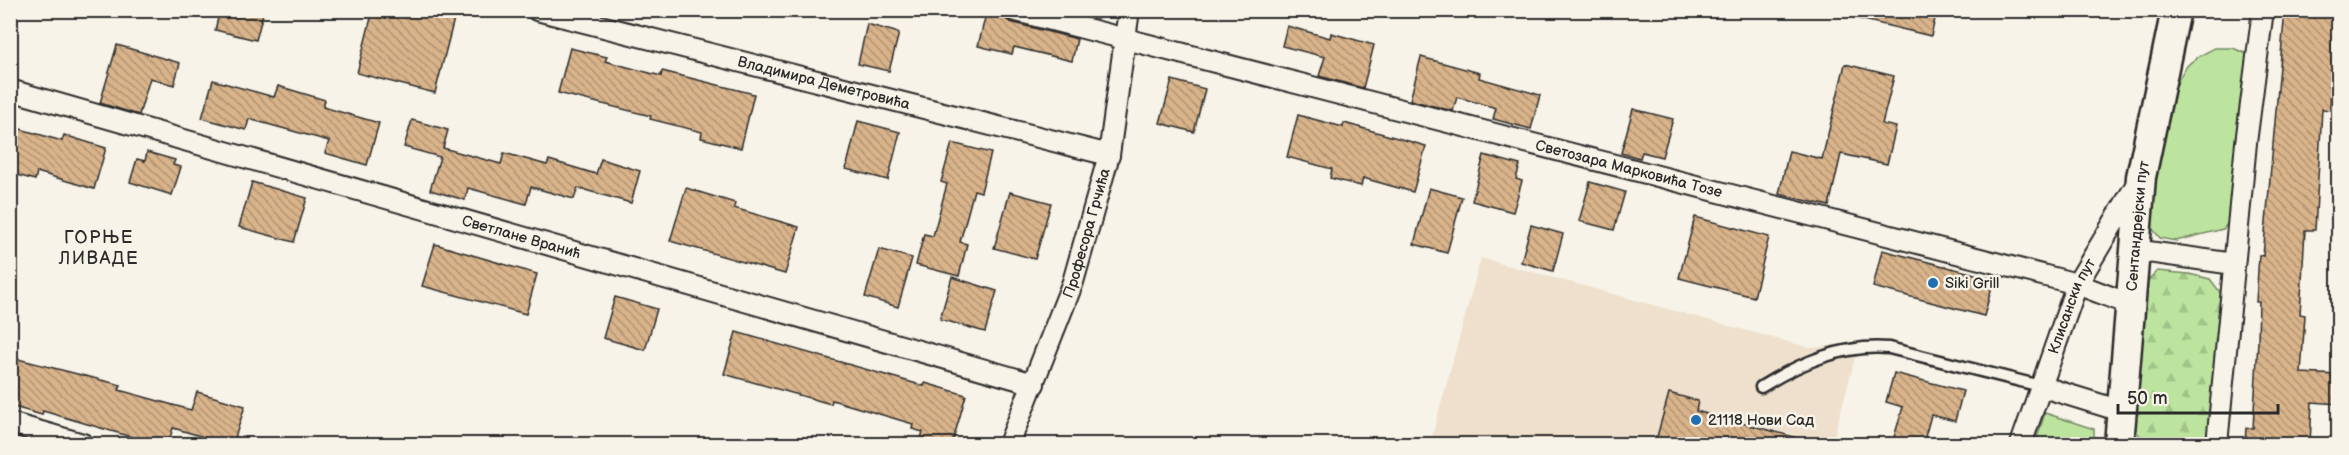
<svg xmlns="http://www.w3.org/2000/svg" width="2349" height="455" viewBox="0 0 2349 455" font-family="'Balsamiq Sans',sans-serif">
  <style>
    .built { fill: #eee0cc }
    .green { fill: #bde49f; stroke: #748865; stroke-width: 1.5 }
    .forest { fill: url(#forest-firs); stroke: #748865; stroke-width: 1.5 }
    .building { fill: url(#building-back-hatch); stroke: #2b2b2b; stroke-width: 1.5 }
    .lines { fill: none; stroke-linecap: round; stroke-linejoin: round }
    .lane-casing { stroke: #2b2b2b; stroke-width: 15 }
    .street-casing { stroke: #2b2b2b; stroke-width: 24 }
    .secondary-casing { stroke: #2b2b2b; stroke-width: 33 }
    .lane { stroke: #f7f3e8; stroke-width: 10 }
    .street { stroke: #f7f3e8; stroke-width: 20 }
    .secondary { stroke: #f7f3e8; stroke-width: 28 }
    .poi-dot { fill: #1f6fb2; stroke: #f7f3e8; stroke-width: 2 }
    .labels { text-anchor: middle; stroke-width: 5; stroke-linejoin: round; paint-order: stroke }
    .street-label { font-size: 15px; fill: #2b2b2b; stroke: #f7f3e8 }
    .poi-label { font-size: 15px; fill: #2b2b2b; stroke: #f7f3e8; text-anchor: start }
    .quarter-label { font-size: 18px; letter-spacing: 1.5px; fill: #2b2b2b; stroke: #f7f3e8 }
  </style>
  <defs>
    <pattern id="forest-firs" width="22" height="20" patternUnits="userSpaceOnUse" patternTransform="scale(1.5)"><rect width="22" height="20" fill="#bde49f"/><path d="M5 1l3.5 6h-7zM16 11l3.5 6h-7z" fill="#a3c489"/></pattern>
    <pattern id="building-back-hatch" width="6" height="6" patternUnits="userSpaceOnUse" patternTransform="scale(1.5)"><rect width="6" height="6" fill="#d9b48b"/><path d="M-1 5l2 2M0 0l6 6M5-1l2 2" fill="none" stroke="#b09372"/></pattern>
  </defs>
  <rect width="100%" height="100%" fill="#f7f3e8"/>
  <filter id="ink" filterUnits="userSpaceOnUse"><feTurbulence type="fractalNoise" baseFrequency=".0167" numOctaves="2"/><feDisplacementMap in="SourceGraphic" scale="12" xChannelSelector="R" yChannelSelector="G"/><feConvolveMatrix kernelMatrix="1 2 1 2 8 2 1 2 1" color-interpolation-filters="sRGB"/></filter>
  <g filter="url(#ink)">
    <path class="built" d="M1481 258 1810 348 1859 343 1832 444 1696 411 1698 401 1670 393 1655 444H1430Z"/>
    <path class="green" d="M2215 48H2233L2247 54 2233 217 2223 229 2176 241 2160 238 2151 227C2156 185 2162 109 2182 73 2188 61 2203 54 2215 48Z
      M2045 413 2094 429V444H2035Z"/>
    <path class="forest" d="M2157 271 2189 274 2210 279 2223 296 2208 444H2147L2135 430 2145 283Z"/>
    <path class="building" d="M220 10H264L256 40 215 30Z
      M373 10H437L455 15 435 93 357 73Z
      M987 10H1001L1004 18 1010 22 1077 39 1072 61 1014 47 1012 54 978 46Z
      M1851 10H1937L1931 36 1851 17Z
      M2285 10H2338V27H2334L2330 110 2322 109 2315 230H2305L2300 314 2305 315 2301 373 2338 375V404L2312 402 2310 444H2245L2246 428H2253L2258 341 2259 302H2256L2259 255 2263 256Z
      M867 24 899 33 889 71 858 64Z
      M1287 26 1330 38 1331 33 1374 45 1363 88 1319 76 1325 57 1282 46Z
      M117 45 180 63 174 85 150 78 139 115 100 103Z
      M570 48 607 57 605 61 661 76 662 71 754 94 741 148 701 138 702 132 650 119 651 116 558 93Z
      M1421 57 1480 73 1479 78 1540 95 1531 129 1493 119 1496 108 1457 97 1453 111 1410 100Z
      M1845 64 1894 76 1882 124 1896 127 1887 164 1841 154 1829 206 1779 194 1789 151 1822 159Z
      M213 80 274 97 278 86 325 100 323 107 379 123 367 165 325 153 329 141 249 119 246 130 202 118Z
      M1172 80 1205 89 1194 132 1160 123Z
      M1633 109 1673 119 1662 157 1642 152 1640 158 1621 153Z
      M1298 115 1343 127 1344 123 1426 146 1413 192 1363 178 1361 186 1330 178 1332 169 1287 157Z
      M412 120 448 130 443 148 501 164 504 153 547 165 549 160 596 174 601 159 640 171 631 203 578 188 574 199 531 187 526 204 468 188 465 200 430 190 440 157 404 147Z
      M858 121 900 132 888 180 846 169Z
      M10 126 62 141 64 135 106 148 94 189 37 172 35 180 10 173Z
      M952 143 991 153 981 192 974 190 960 242 967 244 959 276 916 265 924 234 933 236 947 184 941 182Z
      M147 152 175 160 173 165 181 167 172 195 130 182 137 159 145 161Z
      M1484 155 1520 165 1516 179 1522 181 1513 212 1472 201Z
      M252 182 307 198 294 242 239 227Z
      M1590 182 1625 192 1614 230 1579 221Z
      M686 188 735 203 734 208 799 227 785 274 670 241Z
      M1429 188 1462 197 1447 253 1414 244Z
      M1010 192 1051 203 1035 259 994 248Z
      M1695 217 1769 237 1754 297 1679 278Z
      M1531 225 1563 234 1553 271 1521 262Z
      M435 244 537 274 526 314 422 286Z
      M879 249 912 258 898 307 865 297Z
      M1882 250 1994 279 1984 316 1873 287Z
      M952 277 997 291 985 332 940 319Z
      M615 297 657 309 645 350 603 338Z
      M736 332 924 386 925 383 966 395 952 444H919L923 432 912 429 913 424 832 400 831 404 724 374Z
      M10 357 121 385 119 390 191 410 197 392 245 406 233 444H202L204 437 173 428 168 444H133L135 438 43 411 42 415 10 406Z
      M1894 373 1963 391 1955 421 1931 415 1923 444H1892L1903 407 1886 402Z
      M1669 393 1698 401 1696 411 1802 439 1801 444H1655Z"/>
    <g class="lines">
      <defs>
        <path id="lane" d="M1761 387C1800 363 1843 344 1889 348L2040 386"/>
        <g id="street">
          <path id="s1" d="M537 10 1109 155"/>
          <path id="s2" d="M1013 10 2077 284 2129 304"/>
          <path id="s3" d="M10 90 1034 384"/>
          <path d="M2134 250 2234 264"/>
          <path d="M2040 386 2121 411"/>
          <path d="M10 423 83 444"/>
          <path id="s4" d="M1009 444 1073 282 1109 155 1129 10"/>
          <path id="s5" d="M2021 444 2077 284 2138 182"/>
          <path d="M2217 444 2246 143 2263 10"/>
        </g>
        <g id="secondary">
          <path id="s6" d="M2119 444 2141 177 2176 10"/>
        </g>
      </defs>
      <use href="#lane" class="lane-casing"/>
      <use href="#street" class="street-casing"/>
      <use href="#secondary" class="secondary-casing"/>
      <use href="#lane" class="lane"/>
      <use href="#street" class="street"/>
      <use href="#secondary" class="secondary"/>
    </g>
  </g>
  <g class="poi-dot">
    <circle cx="1933" cy="283" r="6"/>
    <circle cx="1696" cy="420" r="6"/>
  </g>
  <g class="labels">
    <g class="street-label">
      <text dy="5" stroke="none"><textPath href="#s1" startOffset="296">Владимира Деметровића</textPath></text>
      <text dy="5" stroke="none"><textPath href="#s2" startOffset="636">Светозара Марковића Тозе</textPath></text>
      <text dy="5" stroke="none"><textPath href="#s6" startOffset="219">Сентандрејски пут</textPath></text>
      <text dy="5" stroke="none"><textPath href="#s4" startOffset="225">Професора Грчића</textPath></text>
      <text dy="5" stroke="none"><textPath href="#s3" startOffset="532">Светлане Вранић</textPath></text>
      <text dy="5" stroke="none"><textPath href="#s5" startOffset="147">Клисански пут</textPath></text>
    </g>
    <g class="poi-label">
      <text x="1945" y="288">Siki Grill</text>
      <text x="1708" y="425">21118 Нови Сад</text>
    </g>
    <g class="quarter-label">
      <text x="99" y="243">ГОРЊЕ<tspan x="99" dy="21">ЛИВАДЕ</tspan></text>
    </g>
  </g>
  <rect width="2349" height="455" fill="none" stroke="#f7f3e8" stroke-width="36"/>
  <rect x="18" y="18" width="2313" height="419" fill="none" stroke="#2b2b2b" stroke-width="2" filter="url(#ink)"/>
  <path d="M2118 404v9h160v-9" fill="none" stroke="#2b2b2b" stroke-width="3"/>
  <text x="2127" y="404" font-size="18" fill="#2b2b2b" stroke="#f7f3e8" stroke-width="4.5" paint-order="stroke">50 m</text>
</svg>
